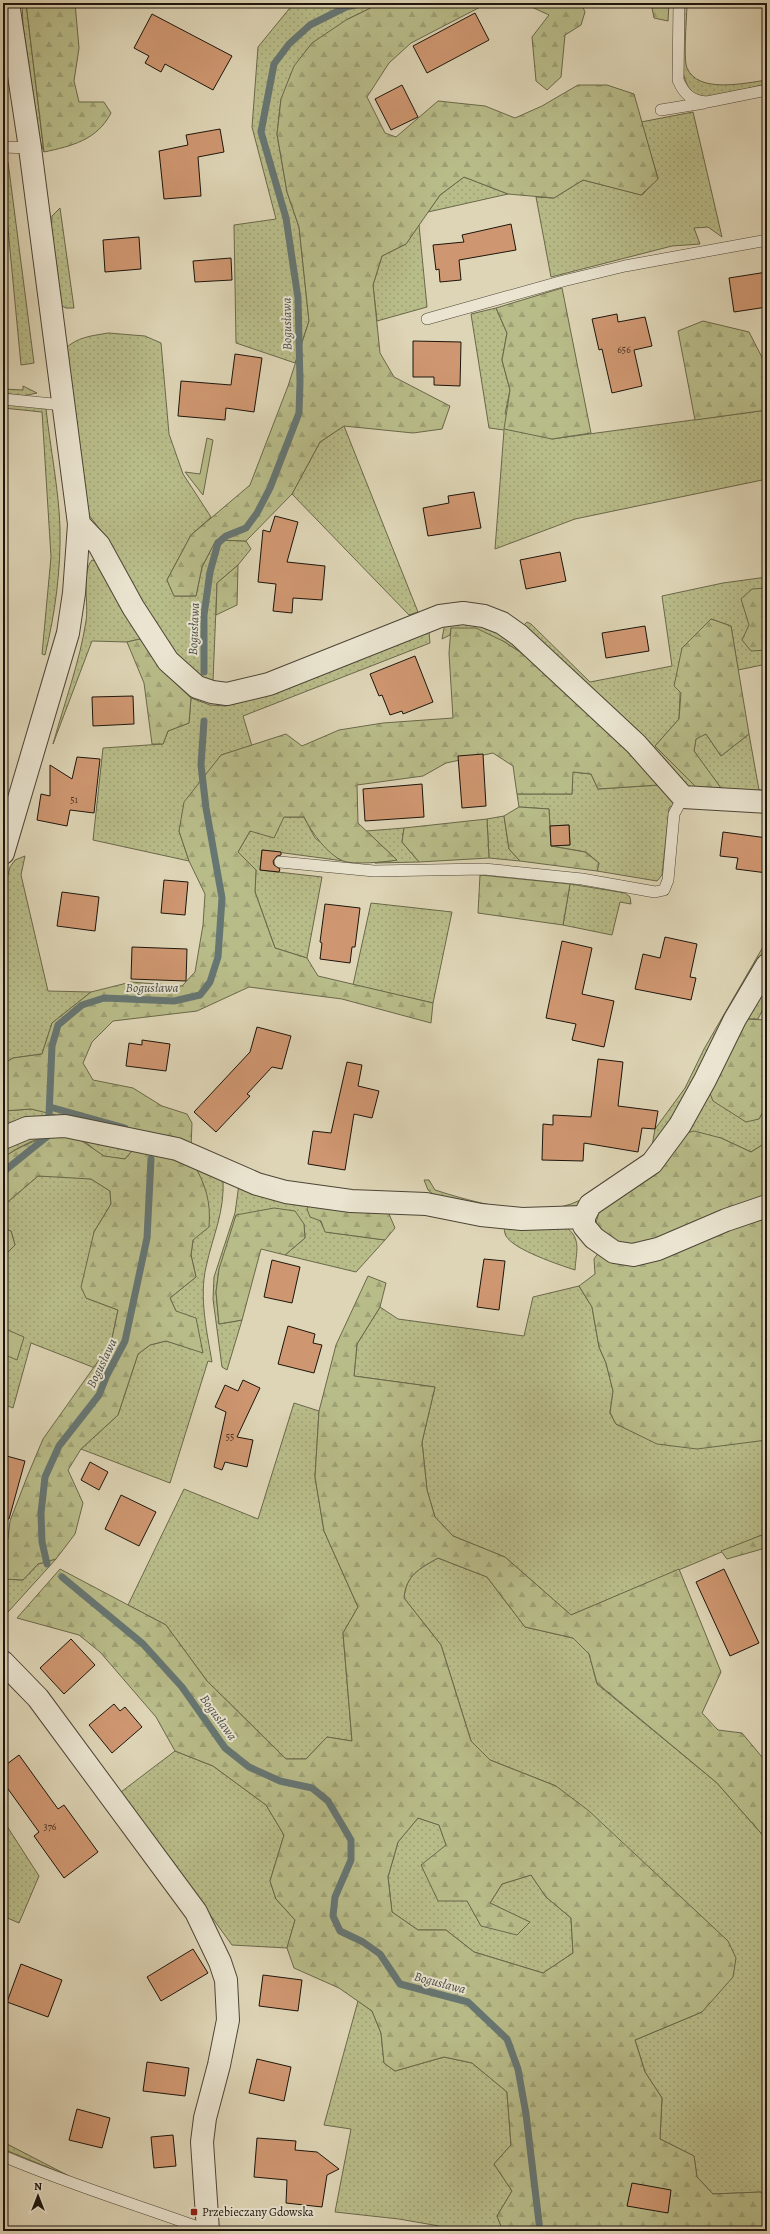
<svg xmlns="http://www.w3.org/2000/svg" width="770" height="2234" viewBox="0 0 770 2234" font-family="Alegreya,serif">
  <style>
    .grass { fill: url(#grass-dots); stroke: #6a684a }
    .forest { fill: url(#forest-firs); stroke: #6a684a; fill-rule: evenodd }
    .garden { fill: #b8bc89; stroke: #6a684a }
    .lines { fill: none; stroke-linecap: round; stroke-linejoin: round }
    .stream { stroke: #667673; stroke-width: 7 }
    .building { fill: #cf9771; stroke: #1d150c }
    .service-casing { stroke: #4d4536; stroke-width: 12 }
    .minor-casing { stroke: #4d4536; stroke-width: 24 }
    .service { stroke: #eae4d0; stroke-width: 11 }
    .minor { stroke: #eae4d0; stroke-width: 22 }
    .poi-dot { fill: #8f2418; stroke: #eae4d0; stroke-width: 1.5 }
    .labels { text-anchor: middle; stroke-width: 4; stroke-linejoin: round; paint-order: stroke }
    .number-label { font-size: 10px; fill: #4a3625 }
    .poi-label { font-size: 12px; fill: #1d150c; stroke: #eae4d0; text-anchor: start }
    .water-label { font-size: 13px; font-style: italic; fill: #484d48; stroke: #eae4d0 }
  </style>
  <defs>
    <pattern id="grass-dots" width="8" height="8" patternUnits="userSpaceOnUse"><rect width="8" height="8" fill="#b8bc89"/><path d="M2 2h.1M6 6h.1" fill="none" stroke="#9ea175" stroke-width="1.8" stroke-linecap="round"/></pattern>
    <pattern id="forest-firs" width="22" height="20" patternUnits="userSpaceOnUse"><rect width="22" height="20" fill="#b8bc89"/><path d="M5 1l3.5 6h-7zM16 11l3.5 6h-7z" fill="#9ea175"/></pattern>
  </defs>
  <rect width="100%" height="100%" fill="#ded5b6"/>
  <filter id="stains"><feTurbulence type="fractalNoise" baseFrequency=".005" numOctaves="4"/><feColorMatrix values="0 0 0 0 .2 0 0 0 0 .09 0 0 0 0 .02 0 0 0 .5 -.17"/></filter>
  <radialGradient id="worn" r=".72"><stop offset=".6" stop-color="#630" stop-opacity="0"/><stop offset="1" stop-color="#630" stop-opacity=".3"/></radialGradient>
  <path class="grass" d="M22 3H26L44 152 40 141 23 25Z
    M297 3H381L346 20 281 99 277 134 287 192 299 227 309 321 295 363 236 343 234 225 276 219 252 127 258 47 289 9Z
    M683 3H687C687 15 683 59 687 68 698 94 745 83 767 80V84C755 86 714 99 705 98 691 97 685 83 683 71Z
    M693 112 722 237 708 227 694 228 700 244 672 246 551 277 536 197 554 198 583 180 642 195 658 178 641 122Z
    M3 158 8 162 34 363 21 365 3 177Z
    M464 177 508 194 428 212 440 195Z
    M60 208 74 308H66L60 305 51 236 52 216Z
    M419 225 427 307 377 321 373 285 382 256 406 244Z
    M496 308 507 333 502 360 510 390 505 414 552 439 767 410V479L575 519 495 549 504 430 489 428 471 314Z
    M108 333 145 336 161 343 169 434 183 474 211 517 191 535 167 580 174 596H196L202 567 216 540 246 541 251 549 238 565 217 583 213 681 198 677 165 645 102 532 88 514 65 349C77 337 91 336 108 333Z
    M23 386 37 393 23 396 3 393V389L23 390Z
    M3 403 42 407 46 409C50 446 59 491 60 528 61 570 55 614 45 655L42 654 51 557 42 412 3 408Z
    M344 426 418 612 409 615 292 494 320 442Z
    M92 560 96 561 170 678 140 639 127 642 92 641 53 744C64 704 80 661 86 621 89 605 81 573 92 560Z
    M767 577V664L738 670 731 626 711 619 682 648 679 719 655 746 720 787 694 751 696 738 706 734 721 756 749 734 759 790H767V795L690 789 523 626 527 622 531 624 590 682 672 666 662 596 723 583Z
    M448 623 492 626 545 668 503 641 451 628 450 635 442 639 444 628Z
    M429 632 430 643 243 716 252 746 221 755 179 831 189 861 93 840 103 748 163 744 168 731 189 723 191 698 210 705 225 706 238 703 267 694Z
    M572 772 591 774 598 789 659 785 674 804 669 808 662 875 657 881 597 871 599 863 586 852 551 846 570 845 569 825 550 826 549 809 519 807 517 794H572Z
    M504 816 509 849 520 861 489 858 487 819Z
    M284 817H304L315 838 344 861 262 850 260 870 322 877 307 958 275 948 255 892 256 870 238 852 250 831Z
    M404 828 402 842 419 862 375 863 397 860 366 831Z
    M25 856 21 875 48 991 91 992 52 1023 42 1054 13 1058 3 1064V894L10 867 15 860Z
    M570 884 625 893 630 897 631 904 620 902 612 935 563 925Z
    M371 903 452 912 433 1003 353 985Z
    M767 940V955L694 1090 652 1146 655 1129 685 1088 704 1049Z
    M767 979V1001L758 1019H745Z
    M709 1091 759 1119 767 1104V1142L751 1152 721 1138 679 1135Z
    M31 1109 62 1115 3 1130V1111Z
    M57 1131 152 1150H133L125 1159C119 1158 110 1158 104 1156 94 1151 86 1140 75 1137 52 1129 22 1144 3 1158V1148C20 1137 37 1133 57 1131Z
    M193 1163 223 1177C225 1213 213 1234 206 1267 199 1298 207 1332 212 1362L208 1361 170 1483 81 1449 118 1415 138 1354 150 1345 166 1341 203 1352 176 1311 170 1298 196 1277 191 1255 193 1240Z
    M38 1176H60L91 1179 110 1191 111 1204 94 1232 86 1298 118 1310 111 1343 95 1368 31 1343 13 1408 3 1404V1257L15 1245 11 1231 3 1228V1206Z
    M424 1180H429L435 1190C476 1203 529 1218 571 1204 582 1200 593 1193 603 1187 600 1191 597 1196 593 1199 556 1228 476 1203 434 1195L428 1190Z
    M239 1184 310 1202 326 1232 385 1240 356 1272 285 1255 305 1238 304 1224 219 1269 216 1292 219 1324 242 1320 227 1370 222 1367 213 1299 214 1277 235 1213Z
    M505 1224 566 1227C582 1239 576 1252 575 1270 560 1265 514 1250 506 1236 504 1232 504 1229 505 1224Z
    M579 1286 592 1307 599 1347 606 1363 613 1391 610 1413 616 1424 636 1433 767 1440V1533L571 1615 505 1557 453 1536 435 1517 427 1490 422 1442 435 1387 354 1376 357 1344 380 1307 398 1319 524 1336 533 1297Z
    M294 1403 319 1411 315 1477 324 1531 358 1607 343 1633 352 1741 327 1737 306 1759H286L207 1681 166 1625 128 1605 184 1489 258 1519Z
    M438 1558 487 1577 525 1627 573 1638 589 1653 597 1684 717 1783 767 1840V2203L761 2192 713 2194 697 2177 694 2156 660 2139 662 2098 645 2072 635 2040 702 2012 556 1786 490 1760 471 1741 441 1645 404 1598C406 1575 419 1569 438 1558Z
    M56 1559 8 1612 3 1608V1579L23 1580 38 1564Z
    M175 1751 213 1766 266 1805 284 1835 270 1881 276 1899 295 1920 287 1948 232 1945 121 1792Z
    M418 1818 439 1825 467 1900 481 1926 529 1922 490 1903 502 1884 531 1875 546 1897 571 1918 573 1953 543 1973 474 1952 446 1930H418L392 1912 388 1877 398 1842Z
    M3 1820 39 1876 19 1923 3 1916Z
    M358 2001 372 2011 381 2033 384 2063 395 2071 444 2057 472 2063 507 2092 511 2145 494 2164 512 2191 497 2216 503 2231H438L439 2226 399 2219 335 2212 351 2129 324 2125Z
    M3 2142 9 2145 69 2176 3 2149Z"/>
  <path class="forest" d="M26 3H75L79 48 74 81 79 102H104L111 113C97 140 72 146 44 152Z
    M381 3H488L411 43 389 63 367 97 385 133 396 137 438 101 485 106 515 118 542 106 578 85H607L634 94 658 179 641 195 583 180 554 198 508 194 464 177 440 195 406 244 382 256 373 285 380 353 394 377 450 406 442 429 413 433 344 426 320 442 292 494 246 541 216 540 202 567 196 596H174L167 580 191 535 250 485 288 386 309 321 299 227 287 192 277 134 281 99 294 66 312 43 346 20Z
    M523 3H581L585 12 581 25 565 35 561 77 547 90 536 81 532 37 549 15Z
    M651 3H669L668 21 654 18Z
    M562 288 591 433 552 439 504 429 510 390 502 360 507 333 496 308Z
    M703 321 749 332 767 367V410L695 420 678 331Z
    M238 565 237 605 216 615 217 583Z
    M767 588V650L751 651 742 640 749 625 741 599 752 589Z
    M711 619 731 626 749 734 721 756 706 734 696 739 694 751 721 788 696 787 655 746 679 719 681 693 674 686 682 648Z
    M451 628H476L503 641 545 668 604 724 659 785 598 789 591 774 573 772 572 794H517L513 766 493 753 446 763 423 776 357 785 358 823 397 860C385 862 354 865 343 861 327 854 312 833 304 817H284L274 838 250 831 238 852 256 870 255 892 275 948 307 958 318 976 433 1003 431 1023 342 999 249 987 197 1011 113 1021 92 1042 83 1063 93 1080 133 1088 162 1106 187 1114 192 1123 191 1148 31 1109 3 1111V1064L13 1058 42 1054 52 1023 91 992 131 982 182 986 195 972 203 925 205 894 189 861 179 831 184 802 221 755 286 734 302 746 339 730 383 723 453 718 449 653Z
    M140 639 170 678 191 698 189 723 168 731 163 744H152L144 683 127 642Z
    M519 807 549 809 551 846 585 852 599 863 597 871 520 861 509 849 504 816Z
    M487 819 489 858 419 862 402 842 404 828Z
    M480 875 570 884 563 925 478 913Z
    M745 1019 767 1020V1104L759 1119 746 1122 713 1101 709 1091Z
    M694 1131 721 1138 751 1152 767 1142V1201L656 1245 624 1248 598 1232 596 1223 599 1212 637 1184 679 1135Z
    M58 1134 76 1137 104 1156 125 1159 133 1150 193 1163C206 1185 211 1202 209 1227L193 1240 191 1255 196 1277 170 1298 176 1311 196 1318 203 1353 166 1341 150 1345 138 1354 118 1415 81 1449 68 1470 83 1503 75 1534 56 1559 38 1564 23 1580 3 1579V1550L8 1539 10 1521 27 1477 43 1439 111 1343 118 1310 86 1298 81 1287 94 1232 111 1204 110 1191 91 1179 38 1176 3 1206V1158C19 1146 38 1139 58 1134Z
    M310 1202 379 1209 389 1214 395 1228 385 1240 325 1232 321 1221 310 1217 307 1209Z
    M274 1208 295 1211 304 1224 305 1238 285 1255 261 1249 242 1320 219 1324 216 1292 219 1269 236 1215Z
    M767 1212V1440L697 1449 657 1444 616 1424 610 1413 613 1391 606 1363 599 1347 592 1307 579 1286 595 1274 594 1259 599 1252Z
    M3 1228 11 1231 15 1245 3 1257Z
    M368 1276 386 1283 380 1307 357 1344 354 1376 435 1387 422 1442 427 1490 435 1517 453 1536 505 1557 571 1615 679 1569 721 1672 702 1713 718 1730 742 1733 767 1763V1840L717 1783 597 1683 589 1654 573 1638 525 1627 487 1577 438 1558C419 1569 406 1575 404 1598L441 1645 471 1741 490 1760 556 1786 589 1811 728 1941 736 1958 733 1977 702 2012 635 2040 645 2072 662 2098 660 2139 694 2156 697 2177 713 2194 761 2192 767 2203V2231H503L497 2216 512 2191 494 2164 511 2145 507 2092 472 2063 444 2057 395 2071 384 2063 381 2033 372 2011 339 1988 294 1968 287 1948 295 1920 276 1899 270 1881 284 1835 266 1805 213 1766 175 1751 156 1717 100 1652 79 1635 17 1618 60 1569 166 1625 207 1681 286 1759H306L327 1737 352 1741 343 1633 358 1607 324 1531 315 1477 319 1411 336 1345ZM418 1818 439 1825 446 1845 421 1865 438 1901H467L481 1926 517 1935 530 1922 490 1903 502 1884 531 1875 546 1897 571 1918 573 1953 543 1973 474 1952 446 1930H418L392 1912 388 1877 398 1842Z
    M767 1533V1550L762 1549 727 1559 721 1551Z"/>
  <path class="garden" d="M207 438 213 440 203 495 185 472 200 474Z
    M3 1328 24 1337 17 1360 3 1354Z"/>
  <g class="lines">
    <path class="stream" d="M204 672V615L210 572 218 543 226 536 246 528 257 513 270 488 299 413 300 382 298 298 286 218 261 132 274 64 289 44 310 25 346 7 364 3
      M50 1107 125 1128
      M49 1115 52 1046 58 1025 82 1005 104 998 174 1001 200 995 210 982 218 957 222 898 206 808 201 765 204 721
      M3 1172 49 1135
      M47 1564 42 1542 41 1513 45 1477 59 1446 99 1395 107 1375 125 1341 147 1238 151 1159
      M62 1577 143 1644 182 1687 225 1748 249 1767 280 1781 312 1788 328 1801 351 1840V1860L335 1897 333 1916 340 1931 363 1942 380 1954 400 1984 468 2002 507 2039 518 2069 526 2114 540 2231"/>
  </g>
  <path class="building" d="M475 13 489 40 427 73 413 46Z
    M152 14 232 56 213 90 165 64 161 72 145 63 149 56 134 48Z
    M402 85 418 117 391 130 375 99Z
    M220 129 224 152 198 157 201 196 164 199 159 151 188 145 186 135Z
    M511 224 516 250 459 260 461 280 440 282 439 269 436 270 433 245 464 242 462 235Z
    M139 237 141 269 105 272 103 240Z
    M231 258 232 280 195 282 193 261Z
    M767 272V307L734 312 729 278Z
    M617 314 618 322 645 317 652 346 634 350 642 386 612 393 602 349 599 350 592 319Z
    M413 341 461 342 460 386 434 385V377H413Z
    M235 354 262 358 254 412 226 408 225 420 178 416 181 381 231 385Z
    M474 492 481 528 428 536 423 508 449 503 448 496Z
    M275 516 298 522 287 562 325 566 322 600 293 598 292 613 273 611 276 584 258 582 263 530 270 532Z
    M560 552 566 581 526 589 520 560Z
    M645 626 649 651 606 658 602 633Z
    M415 656 433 702 403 714 402 711 390 715 382 695 379 696 370 674Z
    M133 696 134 724 93 726 92 697Z
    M483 754 486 806 462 808 458 756Z
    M77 757 100 759 94 813 70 810 67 826 37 820 41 794 50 796V765L72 779Z
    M422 784 424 817 365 821 363 789Z
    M569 825 570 845 551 846 550 826Z
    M723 832 767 838V873L736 869 738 858 720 856Z
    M262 850 281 852V855L277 856 273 861 274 865 280 869 279 872 260 870Z
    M164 880 188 882 185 915 161 913Z
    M62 892 99 897 95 931 57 926Z
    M325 904 360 908 355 947H352L350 963 320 959 322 943 320 942Z
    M665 937 697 944 690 977 696 978 691 1000 635 989 643 954 660 958Z
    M562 941 592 948 582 994 614 1001 604 1047 572 1040 576 1024 546 1018Z
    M132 947 187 949 186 981 131 979Z
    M257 1027 291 1036 282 1069 272 1067 247 1094 250 1096 216 1132 194 1112 250 1052Z
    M142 1040 170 1044 166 1071 126 1066 129 1043 142 1045Z
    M598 1059 623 1062 618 1106 658 1111 655 1129 642 1128 638 1152 584 1143 583 1161 542 1160 543 1124 553 1125V1115L591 1117Z
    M347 1062 362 1065 358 1086 379 1091 372 1118 354 1114 345 1170 308 1164 313 1131 331 1133Z
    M484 1259 505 1261 499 1310 477 1307Z
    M272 1260 300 1267 292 1303 264 1297Z
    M288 1326 315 1334 313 1343 322 1345 314 1373 278 1364Z
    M243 1380 260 1388 237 1437 253 1440 247 1467 225 1462 222 1470 214 1467 226 1412 215 1407 225 1385 238 1391Z
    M3 1455 25 1461 9 1519 3 1518Z
    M90 1462 108 1472 99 1490 81 1480Z
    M121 1495 156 1512 139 1546 105 1529Z
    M724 1569 759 1643 730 1656 696 1582Z
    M71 1639 95 1665 64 1694 40 1668Z
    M114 1704 120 1711 125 1707 142 1727 112 1753 89 1725Z
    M19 1755 58 1809 64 1805 98 1852 64 1878 34 1836 39 1832 3 1782V1767Z
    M193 1949 208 1973 161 2001 147 1977Z
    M21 1964 62 1980 48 2017 7 2002Z
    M263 1975 302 1980 298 2011 259 2006Z
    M257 2059 291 2067 284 2101 249 2093Z
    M147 2062 189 2068 185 2096 143 2091Z
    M77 2109 110 2118 102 2148 69 2140Z
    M173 2135 176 2166 154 2168 151 2137Z
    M257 2138 296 2141 295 2150 317 2152 339 2169 327 2175 322 2207 286 2203 287 2180 254 2177Z
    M632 2183 671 2190 668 2213 627 2206Z"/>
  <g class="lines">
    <defs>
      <path id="service" d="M679 3 678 80C684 94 691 101 707 102L767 90
        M661 110 704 103
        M3 147 30 148
        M427 319 563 281 625 266 767 240
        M3 399 63 405
        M280 862 374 871 484 869 582 879 655 892 664 890 668 880 674 814 683 797
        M3 2156C66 2183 131 2203 195 2226L208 2228"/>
      <path id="minor" d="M79 524 99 545 133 607 168 661 197 687 212 692 227 694 269 684 440 616 463 613 484 616 502 623 519 635 636 744 683 797 767 802
        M3 853 68 633 74 593 79 524 30 148 8 3
        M3 1138 27 1128 65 1126 177 1149 257 1184 286 1192 351 1201 426 1204 481 1215 522 1219 584 1217 590 1205 652 1163 680 1125 705 1080 735 1019 767 965
        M584 1217V1226L594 1238 614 1252 633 1255 658 1249 726 1220 767 1206
        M3 1662 38 1698 196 1912 220 1962 226 1980 228 2020 219 2065 205 2118 202 2142 208 2231"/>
    </defs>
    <use href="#service" class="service-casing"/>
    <use href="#minor" class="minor-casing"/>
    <use href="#service" class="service"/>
    <use href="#minor" class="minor"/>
  </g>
  <rect class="poi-dot" x="190" y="2208" width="8" height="8" rx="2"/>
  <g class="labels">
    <g class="number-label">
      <text x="624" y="353">656</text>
      <text x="74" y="803">51</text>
      <text x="230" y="1440">55</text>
      <text x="50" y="1830">376</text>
    </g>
    <g class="poi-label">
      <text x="202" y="2216">Przebieczany Gdowska</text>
    </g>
    <g class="water-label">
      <text transform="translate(286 324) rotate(-91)" y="5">Bogusława</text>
      <text transform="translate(193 629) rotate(-88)" y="5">Bogusława</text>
      <text x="152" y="992">Bogusława</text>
      <text transform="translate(101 1363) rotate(-64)" y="5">Bogusława</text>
      <text transform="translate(219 1717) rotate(54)" y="5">Bogusława</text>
      <text transform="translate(440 1982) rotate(15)" y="5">Bogusława</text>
    </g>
  </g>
  <rect width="770" height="2234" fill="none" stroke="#ded5b6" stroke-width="16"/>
  <rect x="4" y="4" width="762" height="2226" fill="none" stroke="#1d150c" stroke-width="2"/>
  <rect x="8" y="8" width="754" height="2218" fill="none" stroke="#1d150c"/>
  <g transform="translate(38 2196)" stroke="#eae4d0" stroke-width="3" paint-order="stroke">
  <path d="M0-3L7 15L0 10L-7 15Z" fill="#1d150c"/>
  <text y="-6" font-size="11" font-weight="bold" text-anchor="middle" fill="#1d150c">N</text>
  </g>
  <rect width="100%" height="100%" filter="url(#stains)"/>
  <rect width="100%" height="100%" fill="url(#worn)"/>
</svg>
